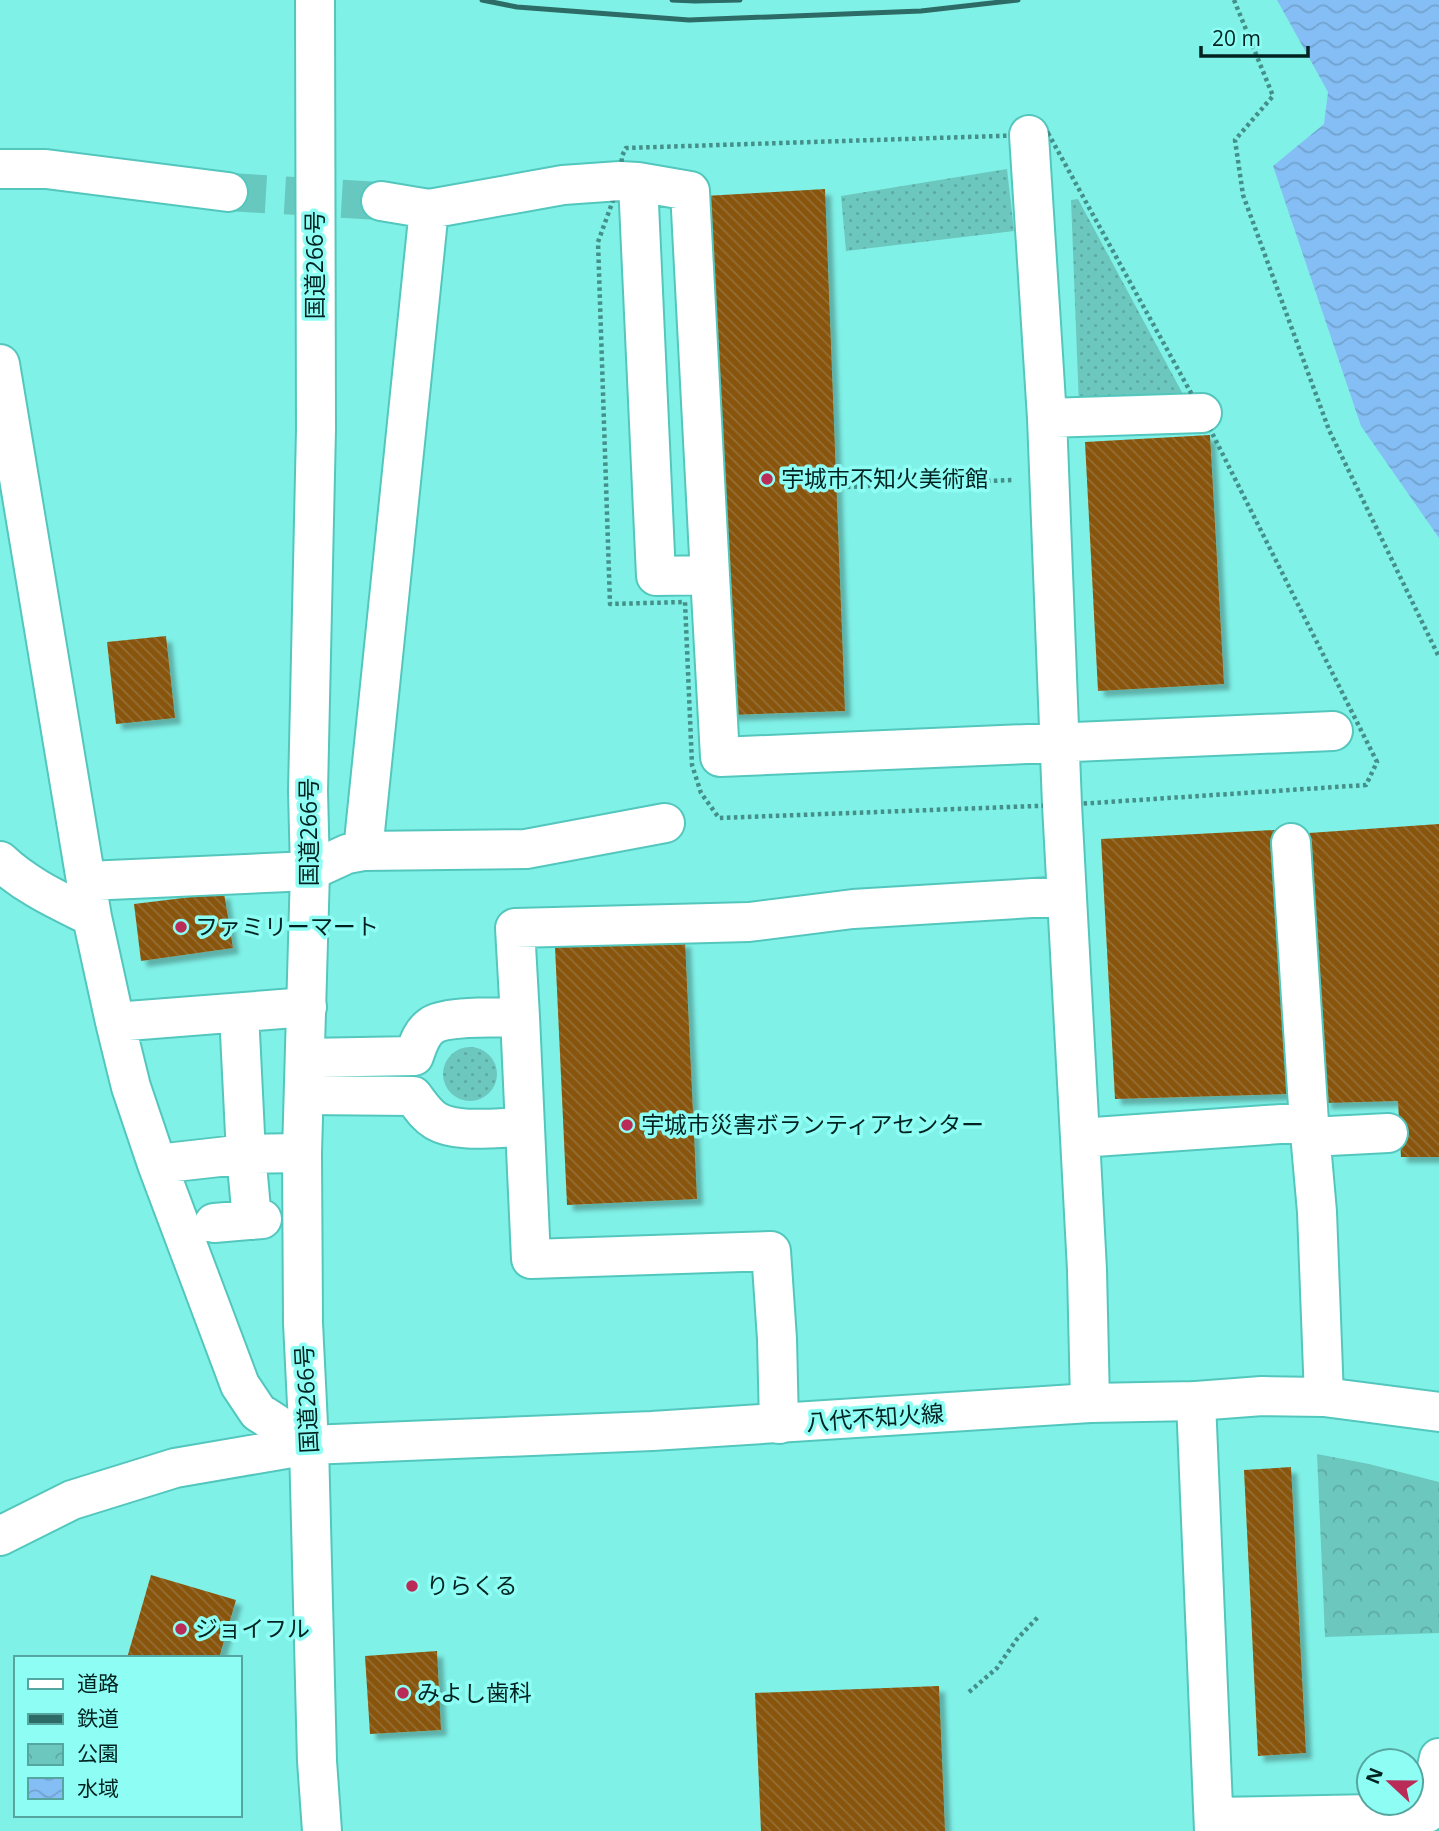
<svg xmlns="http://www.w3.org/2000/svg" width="1439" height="1831" viewBox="0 0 1439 1831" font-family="'Open Sans','Noto Sans JP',sans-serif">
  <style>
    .grass { fill: url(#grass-dots) }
    .park { fill: url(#park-crowns) }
    .water { fill: url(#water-waves) }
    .building { fill: url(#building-back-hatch); filter: url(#shadow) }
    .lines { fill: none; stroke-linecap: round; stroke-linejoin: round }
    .minor-tunnel { stroke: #66c8bf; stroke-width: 38; stroke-dasharray: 38 19; stroke-linecap: butt }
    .minor-casing { stroke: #53c7bd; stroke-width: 42 }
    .major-casing { stroke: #53c7bd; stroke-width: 42 }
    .highway-casing { stroke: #53c7bd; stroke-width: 42 }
    .path { stroke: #438f89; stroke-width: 4.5; stroke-dasharray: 3.5 3.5; stroke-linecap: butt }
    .minor { stroke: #fff; stroke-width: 38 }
    .major { stroke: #fff; stroke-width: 38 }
    .highway { stroke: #fff; stroke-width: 38 }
    .rail { stroke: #2d6b66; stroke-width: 5 }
    .poi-dot { fill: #ba2b58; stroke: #8efef4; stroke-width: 2.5 }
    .labels { text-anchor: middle; stroke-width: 7; stroke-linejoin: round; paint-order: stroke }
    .street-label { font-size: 23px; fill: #002321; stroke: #8efef4 }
    .poi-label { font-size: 23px; fill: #002321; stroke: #8efef4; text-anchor: start }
  </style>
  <defs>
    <pattern id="grass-dots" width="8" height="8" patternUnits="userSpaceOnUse" patternTransform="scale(1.75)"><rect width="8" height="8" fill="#6cc7be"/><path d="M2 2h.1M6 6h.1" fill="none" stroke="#5caba3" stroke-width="1.8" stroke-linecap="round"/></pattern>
    <pattern id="park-crowns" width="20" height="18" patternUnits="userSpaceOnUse" patternTransform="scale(1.75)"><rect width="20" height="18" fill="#6cc7be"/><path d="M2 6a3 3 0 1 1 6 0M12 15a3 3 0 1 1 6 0" fill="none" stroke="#5caba3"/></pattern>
    <pattern id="water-waves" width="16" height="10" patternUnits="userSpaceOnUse" patternTransform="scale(1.75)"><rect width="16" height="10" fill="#85bef4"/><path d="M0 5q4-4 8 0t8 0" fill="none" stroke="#71a3d1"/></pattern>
    <pattern id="building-back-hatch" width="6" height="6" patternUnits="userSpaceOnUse" patternTransform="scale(1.75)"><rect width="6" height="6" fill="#89550b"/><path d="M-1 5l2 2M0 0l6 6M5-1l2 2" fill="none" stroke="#936f37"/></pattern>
    <filter id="shadow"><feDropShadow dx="6" dy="6" stdDeviation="2" flood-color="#0004"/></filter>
  </defs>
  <rect width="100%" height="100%" fill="#80f1e7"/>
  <path class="grass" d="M1007 169 1014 231 846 251 841 196Z
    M1078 199 1185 398 1079 406 1071 200Z
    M443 1074a27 27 0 1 1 54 0a27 27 0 1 1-54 0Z"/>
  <path class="park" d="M1317 1454 1369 1464 1439 1482V1633L1325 1637Z"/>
  <path class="water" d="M1277 0H1439V538L1361 426 1273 166 1324 124 1328 92Z"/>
  <path class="building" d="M825 189 845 711 730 715 705 196Z
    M1210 435 1224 684 1098 691 1085 442Z
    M166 636 175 718 116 724 107 642Z
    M1439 824V1157H1401L1398 1101 1325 1103 1309 833Z
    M1275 830 1288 1094 1115 1099 1101 839Z
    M224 893 233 948 141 961 134 904Z
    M685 941 697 1199 567 1205 555 947Z
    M1291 1467 1306 1753 1258 1756 1244 1470Z
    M151 1575 236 1600 219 1658H127Z
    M437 1651 441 1730 370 1734 365 1656Z
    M939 1686 945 1831H761L755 1693Z"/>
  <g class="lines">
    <path class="minor-tunnel" d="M228 192 381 201"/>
    <defs>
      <path id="minor" d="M1029 135 1047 418 1062 805 1080 1138
        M0 169H46L228 192
        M638 182 656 576 710 575 720 757 1333 731
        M381 201 429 209 563 185 620 181 638 182 690 191 710 575
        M0 364 92 917 115 1022 131 1087 157 1164 240 1385 258 1412 309 1445
        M1047 418 1202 413
        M1291 843 1309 1122 1317 1212 1324 1397
        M363 851 526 849 665 823
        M0 861C26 886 60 901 92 917
        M87 881 310 871 347 854 363 851 429 209
        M239 1013 246 1154 252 1220
        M520 1017 515 928 749 922 853 909 1066 896
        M115 1022 307 1007
        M305 1058 414 1056C418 1045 421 1033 431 1026 446 1015 500 1018 520 1017L531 1259 771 1251 777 1339 779 1424
        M305 1095 413 1096C420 1105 426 1115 436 1121 458 1134 500 1127 525 1127
        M1310 1137 1388 1133
        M157 1164 246 1154 302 1153
        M214 1223 262 1219
        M1196 1401 1214 1831
        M1090 1403 1087 1270 1080 1138 1309 1122
        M0 1536 72 1500 175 1468 309 1445
        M1214 1817 1427 1813 1439 1758"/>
      <path id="major" d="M309 1445 652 1431 1090 1403 1196 1401 1262 1396 1324 1397 1439 1412"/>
      <path id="highway" d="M315 0 316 429 308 791 310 871 302 1153 303 1323 309 1445 317 1761 322 1831"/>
    </defs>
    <use href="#minor" class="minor-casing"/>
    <use href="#major" class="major-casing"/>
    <use href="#highway" class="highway-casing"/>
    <path class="path" d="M1234 0 1273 96 1235 140 1243 195 1329 430 1439 657
      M1048 133 1202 413 1377 762 1366 785 1062 805 719 818 701 793 692 765 685 602 610 604 598 242 620 181 622 156 626 148 1029 135Z
      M847 487 1013 480
      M969 1692 997 1668 1017 1639 1038 1617"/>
    <use href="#minor" class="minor"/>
    <use href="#major" class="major"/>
    <use href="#highway" class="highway"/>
    <path class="rail" d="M482 0 517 7 689 20 921 11 1018 0
      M672 0 695 1 740 0"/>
  </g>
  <g class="poi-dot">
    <circle cx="767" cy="479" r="7"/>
    <circle cx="181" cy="927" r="7"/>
    <circle cx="627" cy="1125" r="7"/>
    <circle cx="412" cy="1586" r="7"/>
    <circle cx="181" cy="1629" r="7"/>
    <circle cx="403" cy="1693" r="7"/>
  </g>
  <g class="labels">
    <g class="street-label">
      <text transform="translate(315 265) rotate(-90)" y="8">国道266号</text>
      <text transform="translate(309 832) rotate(-90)" y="8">国道266号</text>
      <text transform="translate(307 1399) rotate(-93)" y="8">国道266号</text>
      <text transform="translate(875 1418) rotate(-4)" y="8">八代不知火線</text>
    </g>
    <g class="poi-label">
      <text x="781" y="487">宇城市不知火美術館</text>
      <text x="195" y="935">ファミリーマート</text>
      <text x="641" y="1133">宇城市災害ボランティアセンター</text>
      <text x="426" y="1594">りらくる</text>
      <text x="195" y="1637">ジョイフル</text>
      <text x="417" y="1701">みよし歯科</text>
    </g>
  </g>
  <rect x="14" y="1656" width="228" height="161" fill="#8efef4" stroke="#55a6a0" stroke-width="2"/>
  <rect x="28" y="1679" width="35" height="10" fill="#ffffff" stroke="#55a6a0" stroke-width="2"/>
  <text x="77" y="1691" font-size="21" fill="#002321">道路</text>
  <rect x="28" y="1714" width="35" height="10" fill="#2d6b66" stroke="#55a6a0" stroke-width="2"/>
  <text x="77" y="1726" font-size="21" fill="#002321">鉄道</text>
  <rect x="28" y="1744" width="35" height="21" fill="url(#park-crowns)" stroke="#55a6a0" stroke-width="2"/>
  <text x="77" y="1761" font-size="21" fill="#002321">公園</text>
  <rect x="28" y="1778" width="35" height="21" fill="url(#water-waves)" stroke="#55a6a0" stroke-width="2"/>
  <text x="77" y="1796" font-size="21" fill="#002321">水域</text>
  <g transform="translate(1390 1782) rotate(292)"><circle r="33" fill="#8efef4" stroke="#55a6a0" stroke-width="2"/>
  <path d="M0-5L12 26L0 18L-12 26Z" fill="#ba2b58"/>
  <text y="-10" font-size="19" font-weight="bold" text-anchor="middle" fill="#002321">N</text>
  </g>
  <path d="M1201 46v10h107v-10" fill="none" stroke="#002321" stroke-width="3.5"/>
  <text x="1212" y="46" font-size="21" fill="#002321" stroke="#8efef4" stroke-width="5" paint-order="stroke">20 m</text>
</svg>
